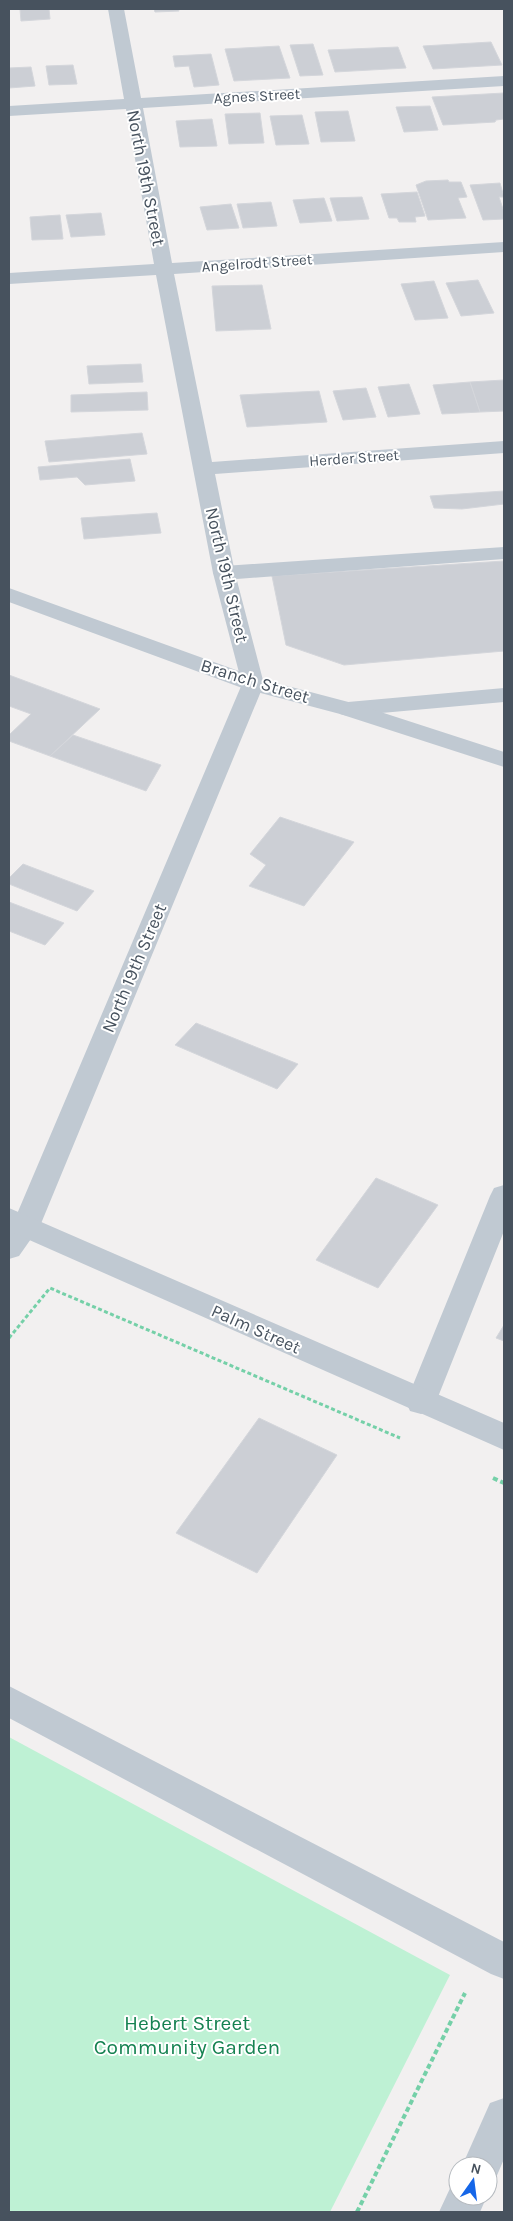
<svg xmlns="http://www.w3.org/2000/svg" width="513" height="2221" viewBox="0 0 513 2221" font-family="Karla,sans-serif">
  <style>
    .green { fill: #bef1d4 }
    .building { fill: #cccfd5; stroke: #d4d6db }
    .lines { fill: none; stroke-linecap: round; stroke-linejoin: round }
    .path-far1 { stroke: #75d0a8; stroke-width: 3; stroke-dasharray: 4 2.5; stroke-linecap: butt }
    .path { stroke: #75d0a8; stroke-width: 4; stroke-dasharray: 5 3; stroke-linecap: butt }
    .service { fill: #c0c9d2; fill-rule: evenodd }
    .minor { fill: #c0c9d2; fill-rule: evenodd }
    .tertiary { fill: #c0c9d2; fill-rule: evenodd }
    .labels { text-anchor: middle; stroke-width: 4; stroke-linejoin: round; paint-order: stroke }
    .far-street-label { font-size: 15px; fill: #47525e; stroke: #fff }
    .street-label { font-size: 18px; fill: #47525e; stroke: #fff }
    .near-park-label { font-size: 21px; fill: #158251; stroke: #fff }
  </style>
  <rect width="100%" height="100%" fill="#f2f0f0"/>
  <path class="green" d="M9 1737 450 1975 330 2212H9Z"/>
  <path class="building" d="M20 9H49L50 19 21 21Z
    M154 9H178L179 11 155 12Z
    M491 42 502 65 433 69 423 46Z
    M313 44 323 75 300 76 290 45Z
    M279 46 290 78 234 81 225 49Z
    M398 47 406 68 335 72 328 50Z
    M211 54 219 85 194 87 189 66 175 67 173 56Z
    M73 65 77 84 49 85 46 66Z
    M31 67 35 86 9 88V68Z
    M504 93V119L496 120 495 122 443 125 432 97Z
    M430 106 438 130 404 132 396 107Z
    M348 111 355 141 321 142 315 112Z
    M260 113 264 143 229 144 225 114Z
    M302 115 309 144 276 145 270 116Z
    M212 119 217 146 180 147 176 121Z
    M448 180 449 182H461L467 197 458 198 466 218 428 220 416 185 426 181Z
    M500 183 504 197H499L504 212V219L483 220 470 185Z
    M417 192 425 216 415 217 416 222H399L397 218H389L381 194Z
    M362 197 369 219 337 221 330 198Z
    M324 198 332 221 300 223 293 200Z
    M271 202 277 226 243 228 237 204Z
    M231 204 239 228 207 230 200 207Z
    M101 213 105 235 71 237 66 215Z
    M60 215 63 239 32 240 30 217Z
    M478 280 494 313 461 316 446 283Z
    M434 281 448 318 415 320 401 284Z
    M262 285 271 329 216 331 212 286Z
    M141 364 143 382 89 384 87 366Z
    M504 380V411L480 412 470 382Z
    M470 382 480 412 442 414 433 385Z
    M409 384 420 414 388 417 378 387Z
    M366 388 376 417 343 420 333 391Z
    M319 391 327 422 247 427 240 395Z
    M147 392 148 410 71 412V395Z
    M142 433 147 454 49 462 45 441Z
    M130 459 135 481 85 485 77 477 40 480 38 467Z
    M504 491V504L462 509 434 508 430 496Z
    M157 513 161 533 84 539 81 518Z
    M504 561V651L344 665 286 645 272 576Z
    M9 675 100 709 50 756 9 741V735L31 714 9 706Z
    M73 735 161 765 146 791 50 756Z
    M280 817 354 842 304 906 249 886 266 865 250 854Z
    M23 864 94 891 77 911 9 884V878Z
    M9 902 64 923 45 945 9 931Z
    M196 1023 298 1064 277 1089 175 1045Z
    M376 1178 438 1205 378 1288 316 1260Z
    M504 1325V1341L496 1338Z
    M259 1418 337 1455 257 1573 176 1533Z"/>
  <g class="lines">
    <path class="path-far1" d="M9 1338 50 1288 400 1438"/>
    <path class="path" d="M493 1478 504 1483
      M357 2212 465 1993"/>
    <path class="service" d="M504 547V559L224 580 216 578 213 573 216 568 224 566Z
      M504 1185V1231L436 1402 432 1411 421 1414 410 1411 406 1402 490 1196 494 1188Z
      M9 1686 504 1942V1979L491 1974 9 1718Z"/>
    <path class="minor" d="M108 9H124L141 98 504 76V86L143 108 172 263 504 242V252L174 274 212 462 504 441V453L215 474 235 573 264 684 40 1226 19 1256 9 1259V1227L14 1221 242 684 213 573 156 275 9 284V273L154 264 126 109 9 116V106L124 99Z
      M504 688V702L348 716 340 714 336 709 340 704 348 702Z
      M504 2098V2159L495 2180 488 2183V2166H462L490 2103Z
      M458 2180V2196H487L480 2212H439L453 2182Z"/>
    <path class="tertiary" d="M9 588 261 679 356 704 504 752V767L340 714 245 689 9 602Z
      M9 1208 504 1423V1450L9 1231Z"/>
  </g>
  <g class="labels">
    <g class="far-street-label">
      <text transform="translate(257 96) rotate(-3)" y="5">Agnes Street</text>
      <text transform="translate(257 263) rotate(-4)" y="5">Angelrodt Street</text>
      <text transform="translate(354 458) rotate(-4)" y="5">Herder Street</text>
    </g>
    <g class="street-label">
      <text transform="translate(146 178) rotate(79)" y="6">North 19th Street</text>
      <text transform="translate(227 575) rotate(77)" y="6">North 19th Street</text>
      <text transform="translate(255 681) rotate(17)" y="6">Branch Street</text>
      <text transform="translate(134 968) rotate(-67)" y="6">North 19th Street</text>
      <text transform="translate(256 1329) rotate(24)" y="6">Palm Street</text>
    </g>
    <g class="near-park-label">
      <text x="187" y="2030">Hebert Street<tspan x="187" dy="24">Community Garden</tspan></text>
    </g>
  </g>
  <rect width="513" height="2221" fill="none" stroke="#47525e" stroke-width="20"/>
  <g transform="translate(473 2181) rotate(14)"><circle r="24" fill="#ffffff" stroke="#b5babf"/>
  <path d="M0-4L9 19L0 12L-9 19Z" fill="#1566e8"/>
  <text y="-8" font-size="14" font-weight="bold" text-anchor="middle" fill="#47525e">N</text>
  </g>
</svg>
